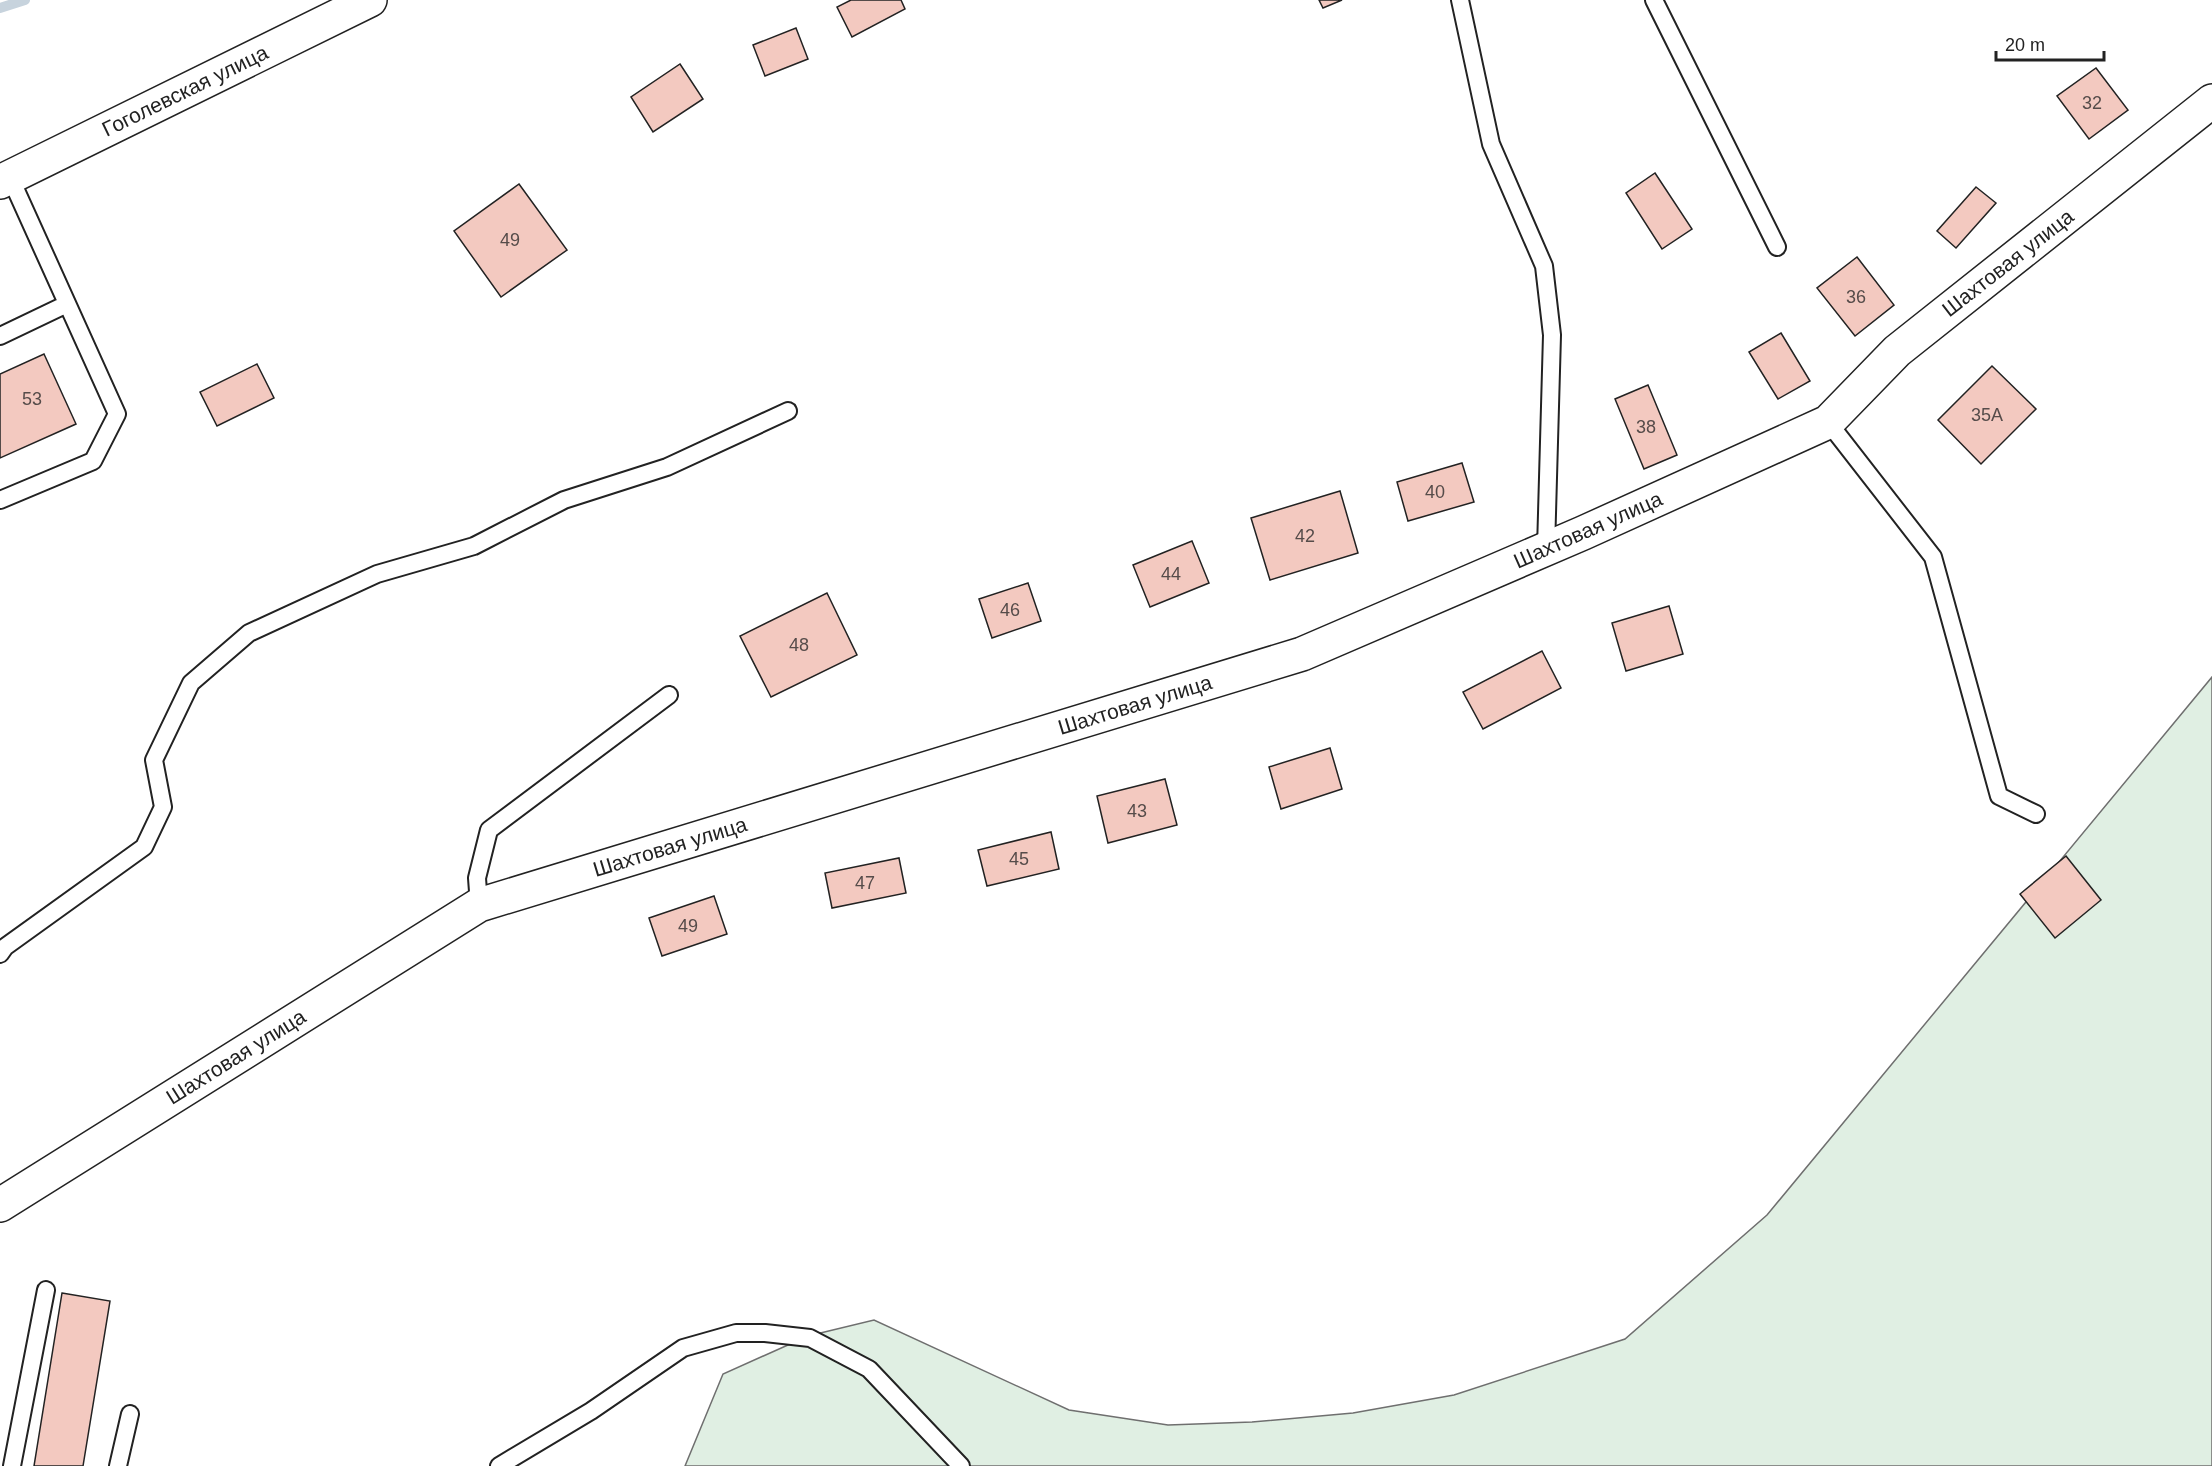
<svg xmlns="http://www.w3.org/2000/svg" width="2212" height="1466" viewBox="0 0 2212 1466" font-family="Helvetica,sans-serif">
  <style>
    .green { fill: #e0efe3; stroke: #6f6f6f; stroke-width: 1.5 }
    .lines { fill: none; stroke-linecap: round; stroke-linejoin: round }
    .stream { stroke: #c7d3dd; stroke-width: 10 }
    .building { fill: #f3c9c0; stroke: #222; stroke-width: 1.5 }
    .service-casing { stroke: #222; stroke-width: 20 }
    .minor-casing { stroke: #222; stroke-width: 36 }
    .primary-casing { stroke: #222; stroke-width: 36 }
    .service { stroke: #fff; stroke-width: 16 }
    .minor { stroke: #fff; stroke-width: 33 }
    .primary { stroke: #fff; stroke-width: 33 }
    .labels { text-anchor: middle; stroke-width: 4.5; stroke-linejoin: round; paint-order: stroke }
    .number-label { font-size: 18px; fill: #564c4a }
    .street-label { font-size: 21px; fill: #222; stroke: #fff }
  </style>
  <rect width="100%" height="100%" fill="#fff"/>
  <path class="green" d="M2212 677V1466H685L723 1374 808 1336 874 1320 1069 1410 1168 1425 1252 1422 1353 1413 1454 1395 1625 1339 1767 1215Z"/>
  <g class="lines">
    <path class="stream" d="M0 8 25 0"/>
  </g>
  <path class="building" d="M851 0H901L905 9 852 37 837 7Z
    M1319 0H1342L1323 8Z
    M796 28 808 59 765 76 753 45Z
    M680 64 703 99 653 132 631 97Z
    M2096 68 2128 110 2089 139 2057 96Z
    M1655 173 1692 229 1662 249 1626 193Z
    M519 184 567 250 501 297 454 231Z
    M1976 187 1996 203 1956 248 1937 231Z
    M1857 257 1894 305 1855 336 1817 288Z
    M1781 333 1810 381 1778 399 1749 352Z
    M44 354 76 424 0 458V374Z
    M257 364 274 398 217 426 200 392Z
    M1992 366 2036 409 1981 464 1938 420Z
    M1648 385 1677 455 1644 469 1615 399Z
    M1462 463 1474 502 1408 521 1397 482Z
    M1340 491 1358 553 1270 580 1251 518Z
    M1192 541 1209 583 1150 607 1133 565Z
    M1028 583 1041 621 992 638 979 599Z
    M827 593 857 655 771 697 740 636Z
    M1669 606 1683 654 1626 671 1612 623Z
    M1542 651 1561 688 1483 729 1463 692Z
    M1330 748 1342 789 1281 809 1269 767Z
    M1165 779 1177 825 1108 843 1097 796Z
    M1051 832 1059 869 987 886 978 850Z
    M2066 856 2101 900 2055 938 2020 894Z
    M899 858 906 893 832 908 825 873Z
    M714 896 727 934 662 956 649 918Z
    M62 1293 110 1301 83 1466H34Z"/>
  <g class="lines">
    <defs>
      <path id="service" d="M1460 0 1491 144 1544 266 1552 335 1546 549
        M1654 0 1777 247
        M0 336 67 304
        M1828 422 1933 557 1999 796 2036 814
        M0 500 93 461 117 414 10 177
        M479 905 477 878 489 830 669 695
        M0 954 5 947 144 847 163 807 154 760 191 683 249 633 377 574 474 546 564 500 667 467 788 411
        M12 1466 46 1290
        M118 1466 130 1414
        M499 1466 591 1411 683 1348 736 1333H765L810 1338 869 1369 961 1466"/>
      <path id="minor" d="M0 1205 479 905 1302 654 1583 533 1828 422 1897 351 2212 101"/>
      <path id="primary" d="M0 182 370 0"/>
    </defs>
    <use href="#service" class="service-casing"/>
    <use href="#minor" class="minor-casing"/>
    <use href="#primary" class="primary-casing"/>
    <use href="#service" class="service"/>
    <use href="#minor" class="minor"/>
    <use href="#primary" class="primary"/>
  </g>
  <g class="labels">
    <g class="number-label">
      <text x="2092" y="109">32</text>
      <text x="510" y="246">49</text>
      <text x="1856" y="303">36</text>
      <text x="32" y="405">53</text>
      <text x="1987" y="421">35А</text>
      <text x="1646" y="433">38</text>
      <text x="1435" y="498">40</text>
      <text x="1305" y="542">42</text>
      <text x="1171" y="580">44</text>
      <text x="1010" y="616">46</text>
      <text x="799" y="651">48</text>
      <text x="1137" y="817">43</text>
      <text x="1019" y="865">45</text>
      <text x="865" y="889">47</text>
      <text x="688" y="932">49</text>
    </g>
    <g class="street-label">
      <text transform="translate(185 91) rotate(-26)" y="7">Гоголевская улица</text>
      <text transform="translate(2008 263) rotate(-38)" y="7">Шахтовая улица</text>
      <text transform="translate(1588 530) rotate(-24)" y="7">Шахтовая улица</text>
      <text transform="translate(1135 705) rotate(-17)" y="7">Шахтовая улица</text>
      <text transform="translate(670 847) rotate(-17)" y="7">Шахтовая улица</text>
      <text transform="translate(236 1057) rotate(-32)" y="7">Шахтовая улица</text>
    </g>
  </g>
  <path d="M1996 51v9h108v-9" fill="none" stroke="#222222" stroke-width="3"/>
  <text x="2005" y="51" font-size="18" fill="#222222" stroke="#ffffff" stroke-width="4.5" paint-order="stroke">20 m</text>
</svg>
